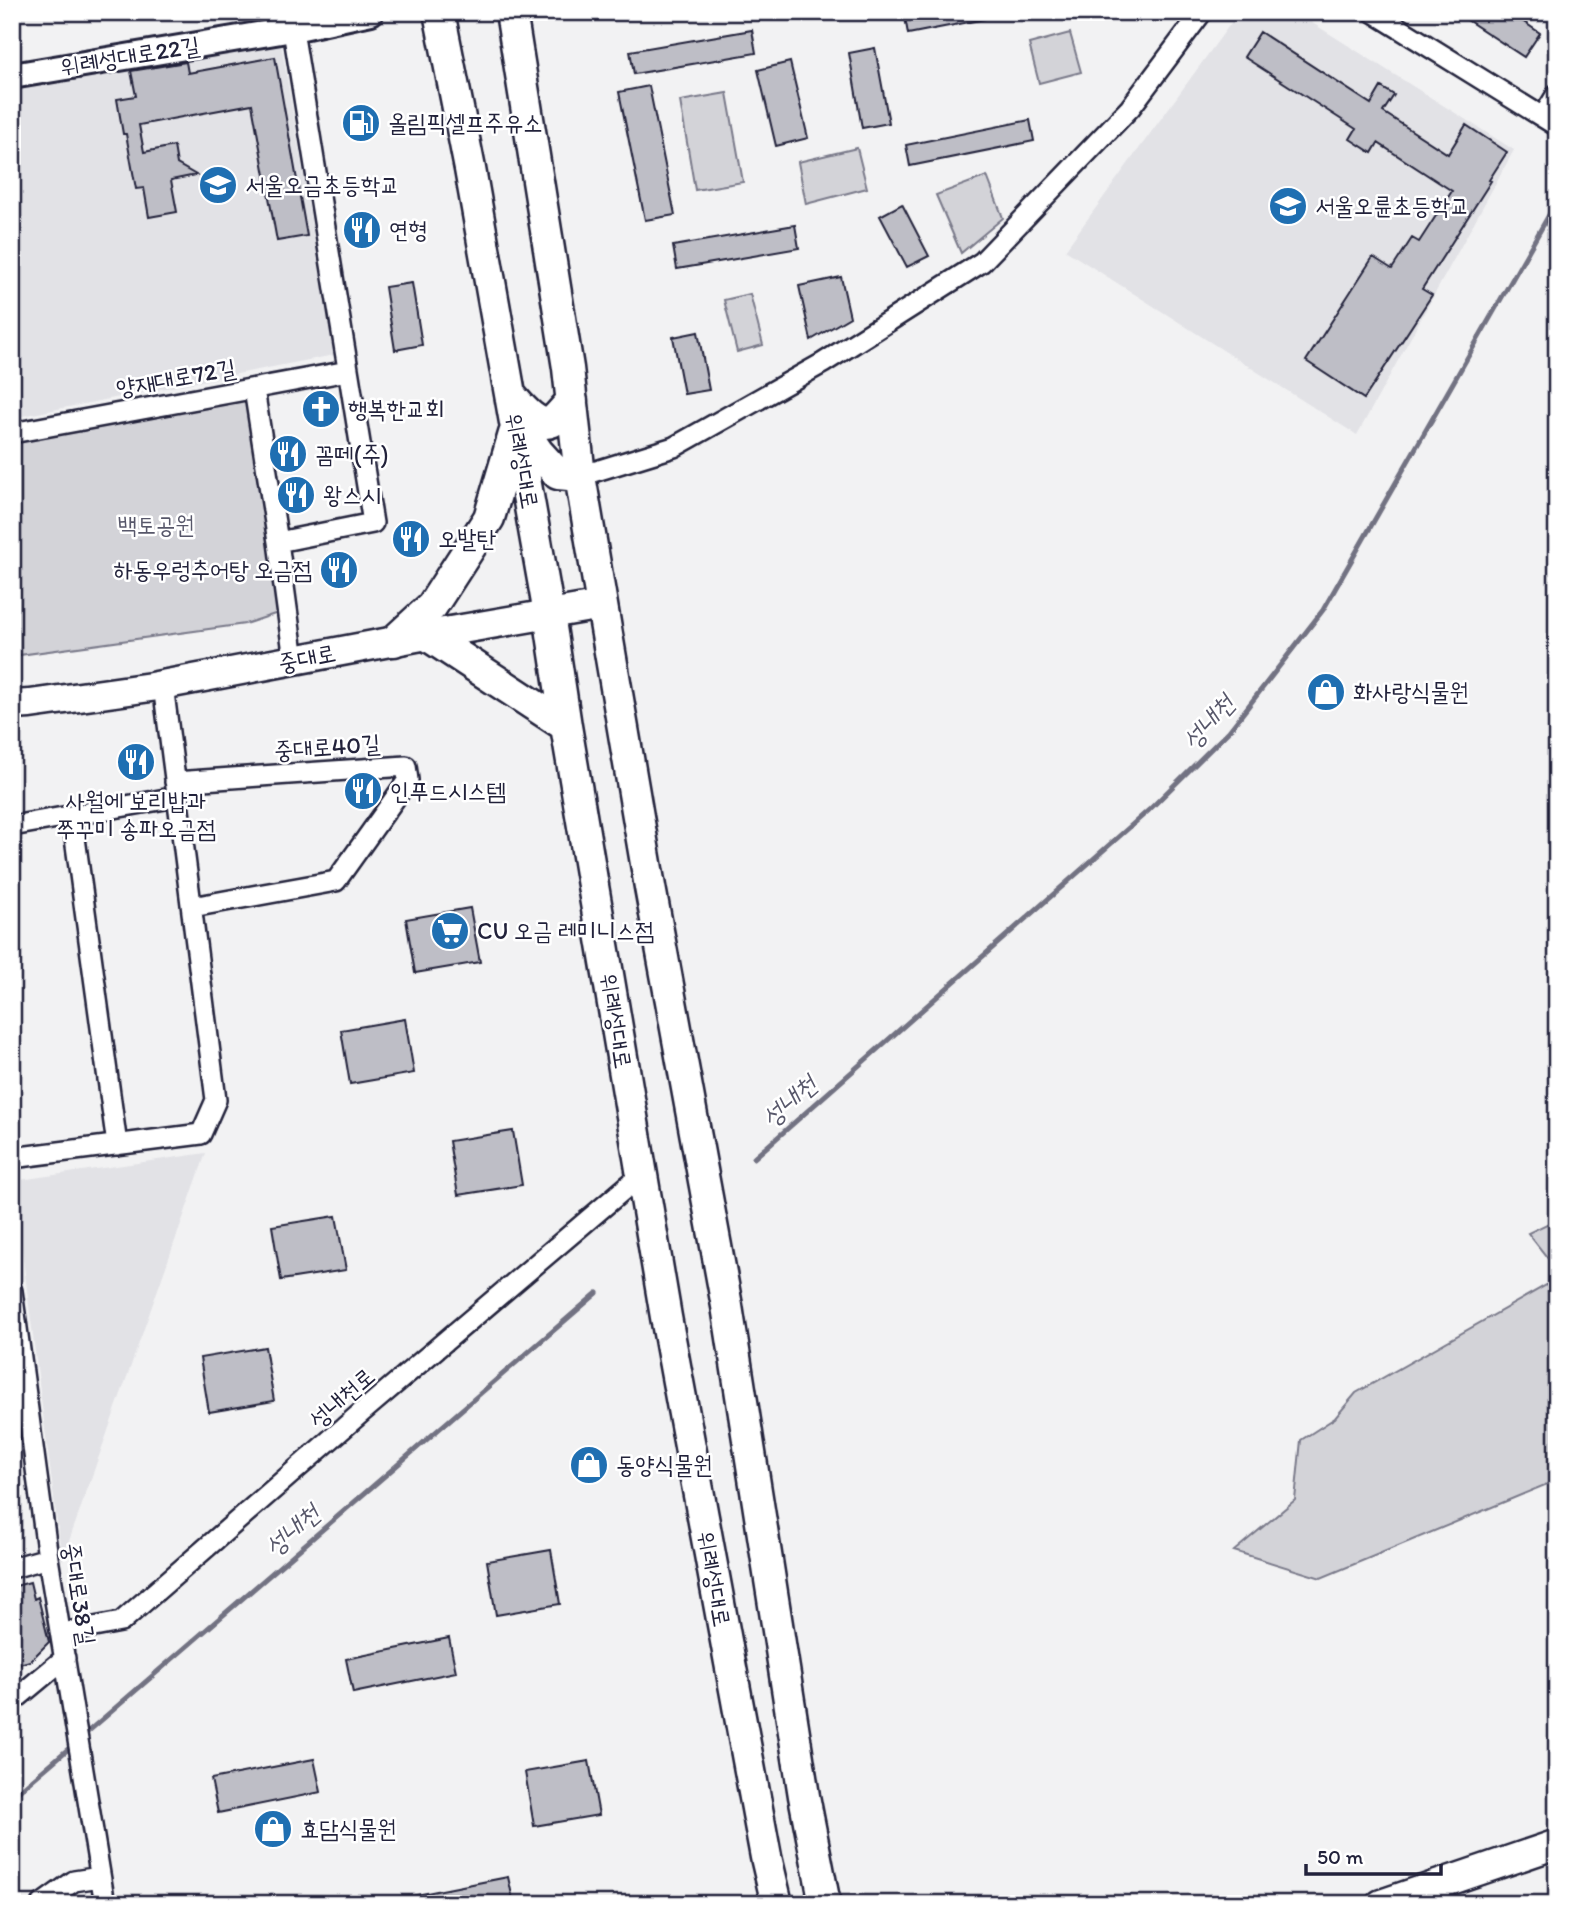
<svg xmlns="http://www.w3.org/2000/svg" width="1569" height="1916" viewBox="0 0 1569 1916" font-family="Itim,'Poor Story',sans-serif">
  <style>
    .built { fill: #e2e2e6 }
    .green { fill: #d3d3d8; stroke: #7a7a8a; stroke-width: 2 }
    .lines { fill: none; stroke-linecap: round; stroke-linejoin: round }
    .stream { stroke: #727282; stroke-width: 5 }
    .building { fill: #bebec6; stroke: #22223b; stroke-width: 2 }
    .minor-casing { stroke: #22223b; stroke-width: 24 }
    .tertiary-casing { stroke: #22223b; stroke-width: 30 }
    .secondary-casing { stroke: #22223b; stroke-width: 33 }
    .primary-casing { stroke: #22223b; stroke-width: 35 }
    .minor { stroke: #fff; stroke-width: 19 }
    .tertiary { stroke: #fff; stroke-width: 24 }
    .secondary { stroke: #fff; stroke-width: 28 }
    .primary { stroke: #fff; stroke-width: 30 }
    .labels { text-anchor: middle; stroke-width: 5; stroke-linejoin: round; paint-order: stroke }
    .street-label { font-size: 24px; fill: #22223b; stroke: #fff }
    .poi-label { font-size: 24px; fill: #22223b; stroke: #fff; text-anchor: start }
    .park-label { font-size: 24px; fill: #57576a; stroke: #fff }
    .water-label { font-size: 26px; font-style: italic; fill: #58586b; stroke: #fff }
  </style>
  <rect width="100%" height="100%" fill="#f2f2f3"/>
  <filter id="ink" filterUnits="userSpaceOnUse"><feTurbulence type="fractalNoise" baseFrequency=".0143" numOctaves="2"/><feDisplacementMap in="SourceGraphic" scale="14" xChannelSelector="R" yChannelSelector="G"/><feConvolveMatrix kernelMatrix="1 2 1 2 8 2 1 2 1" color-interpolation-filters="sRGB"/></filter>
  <g filter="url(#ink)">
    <path class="built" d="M1239 12H1295L1514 150 1357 435 1065 250Z
      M281 42 334 355 12 418V86Z
      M206 1153 62 1561 13 1181Z"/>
    <path class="green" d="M1070 33 1081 72 1039 83 1029 44Z
      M727 93 743 182 695 190 680 101Z
      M857 148 867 188 806 204 798 162Z
      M987 176 1003 218 961 253 936 195Z
      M750 294 763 345 737 352 724 300Z
      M249 396 281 612 245 624 12 656V438Z
      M1557 1219V1270L1528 1233Z
      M1557 1279V1480L1321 1578 1234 1551 1295 1500 1301 1440 1335 1418 1356 1393Z"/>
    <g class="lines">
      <path class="stream" d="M754 1158 1149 810 1229 731 1323 610 1557 201
        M84 1735 597 1293
        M12 1797 74 1744"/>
    </g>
    <path class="building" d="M904 12H984L985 19 908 34Z
      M1455 12H1509L1540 33 1524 57Z
      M752 30 756 53 634 74 630 51Z
      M1260 32 1371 104 1381 87 1394 95 1383 112 1448 154 1466 125 1507 152 1489 180 1491 181 1422 289 1432 295 1364 399 1306 361 1373 257 1392 269 1412 238 1419 242 1452 191 1378 143 1372 153 1350 139 1356 129 1244 57Z
      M875 48 889 123 862 128 849 53Z
      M275 57 307 236 277 241 252 104 139 125 144 152 174 146 177 164 196 175 171 180 177 212 149 217 144 188 136 189 126 134H123L117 99 136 96 131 71 186 62 188 73Z
      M790 62 808 138 776 146 758 70Z
      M649 86 675 215 645 220 619 92Z
      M1030 120 1034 141 910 166 906 145Z
      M902 204 929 256 907 267 880 216Z
      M795 225 799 248 677 269 673 246Z
      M841 277 850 317 811 340 799 286Z
      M412 283 422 345 395 350 385 287Z
      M698 332 709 390 684 394 673 337Z
      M470 908 480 962 415 973 406 919Z
      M405 1019 414 1073 350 1084 341 1030Z
      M513 1131 522 1185 458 1195 449 1141Z
      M336 1216 346 1270 281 1280 272 1226Z
      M265 1347 274 1401 209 1412 200 1358Z
      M551 1550 560 1604 496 1615 487 1561Z
      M30 1582 34 1599 38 1597 49 1642 30 1661 19 1664 12 1638V1587Z
      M449 1638 456 1672 353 1693 346 1659Z
      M314 1759 321 1792 218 1813 211 1779Z
      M589 1761 599 1815 534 1826 525 1772Z
      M508 1877 514 1904H406V1897Z"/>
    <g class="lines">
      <defs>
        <path id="minor" d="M290 12 373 523 278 542 294 660
          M1373 12 1557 126
          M1543 117 1557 94
          M254 389 278 542
          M12 433 348 371
          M580 476 674 447 823 363 982 262 1130 108 1202 12
          M175 782 406 766 408 780 336 881 192 907
          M72 816 117 1145
          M12 826 177 797
          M12 1158 201 1134 216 1100 163 685
          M12 1291 48 1558 105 1904
          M12 1568 48 1558
          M62 1633 121 1622 362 1412 642 1174
          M12 1702 65 1658
          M42 1904 74 1881 100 1877"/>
        <path id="tertiary" d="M12 76 293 29 371 12"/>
        <path id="secondary" d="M12 705 30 704 151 687 427 635 602 605
          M1381 1904 1557 1844"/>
        <path id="primary" d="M439 12 470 169 549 614 566 726 666 1317 766 1857 777 1904
          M511 12 568 368 580 476 650 887 727 1306 804 1796 825 1904
          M513 398C520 406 538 428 551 422 558 418 566 406 572 401
          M518 423 538 452 558 474 580 476
          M427 635 566 726
          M394 641 432 606 489 518 514 434"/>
      </defs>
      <use href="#minor" class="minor-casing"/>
      <use href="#tertiary" class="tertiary-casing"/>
      <use href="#secondary" class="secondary-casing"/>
      <use href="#primary" class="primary-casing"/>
      <use href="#minor" class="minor"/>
      <use href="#tertiary" class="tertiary"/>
      <use href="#secondary" class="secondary"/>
      <use href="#primary" class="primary"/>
    </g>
  </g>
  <defs>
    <symbol id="fuel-disc" viewBox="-11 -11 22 22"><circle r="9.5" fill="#1f6fb2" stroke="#fff"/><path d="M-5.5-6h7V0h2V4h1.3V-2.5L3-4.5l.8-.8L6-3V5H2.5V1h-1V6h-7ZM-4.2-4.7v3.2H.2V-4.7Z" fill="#fff"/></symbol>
    <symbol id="school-disc" viewBox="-11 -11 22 22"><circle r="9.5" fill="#1f6fb2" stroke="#fff"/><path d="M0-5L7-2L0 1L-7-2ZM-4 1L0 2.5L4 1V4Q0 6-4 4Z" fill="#fff"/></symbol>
    <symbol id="restaurant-disc" viewBox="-11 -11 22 22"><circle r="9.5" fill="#1f6fb2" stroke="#fff"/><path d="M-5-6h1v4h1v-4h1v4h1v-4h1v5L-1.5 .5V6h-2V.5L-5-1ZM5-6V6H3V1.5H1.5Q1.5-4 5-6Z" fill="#fff"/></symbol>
    <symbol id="church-disc" viewBox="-11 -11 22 22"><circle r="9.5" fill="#1f6fb2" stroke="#fff"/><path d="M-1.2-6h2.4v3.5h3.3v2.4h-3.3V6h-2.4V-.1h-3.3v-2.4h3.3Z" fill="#fff"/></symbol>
    <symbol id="shop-disc" viewBox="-11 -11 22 22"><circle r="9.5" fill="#1f6fb2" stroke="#fff"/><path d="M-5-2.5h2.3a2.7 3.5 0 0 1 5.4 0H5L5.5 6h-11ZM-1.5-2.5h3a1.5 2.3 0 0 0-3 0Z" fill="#fff"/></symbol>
    <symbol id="supermarket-disc" viewBox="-11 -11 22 22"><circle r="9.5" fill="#1f6fb2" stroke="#fff"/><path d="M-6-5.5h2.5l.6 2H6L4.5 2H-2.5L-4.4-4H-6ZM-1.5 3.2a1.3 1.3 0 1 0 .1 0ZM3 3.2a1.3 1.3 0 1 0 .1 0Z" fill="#fff"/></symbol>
  </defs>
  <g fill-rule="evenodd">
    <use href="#fuel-disc" x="339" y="101" width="44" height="44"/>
    <use href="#school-disc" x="196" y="163" width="44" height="44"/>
    <use href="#school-disc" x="1266" y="184" width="44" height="44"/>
    <use href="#restaurant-disc" x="340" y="208" width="44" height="44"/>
    <use href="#church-disc" x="299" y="387" width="44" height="44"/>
    <use href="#restaurant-disc" x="266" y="432" width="44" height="44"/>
    <use href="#restaurant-disc" x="274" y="473" width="44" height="44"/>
    <use href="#restaurant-disc" x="389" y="517" width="44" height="44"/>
    <use href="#restaurant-disc" x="317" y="548" width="44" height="44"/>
    <use href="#shop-disc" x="1304" y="670" width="44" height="44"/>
    <use href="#restaurant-disc" x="114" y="740" width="44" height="44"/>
    <use href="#restaurant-disc" x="341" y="769" width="44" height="44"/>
    <use href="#supermarket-disc" x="428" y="909" width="44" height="44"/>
    <use href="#shop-disc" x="567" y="1443" width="44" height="44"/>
    <use href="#shop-disc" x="251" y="1807" width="44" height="44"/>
  </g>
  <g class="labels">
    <g class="street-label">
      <text transform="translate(130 56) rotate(-9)" y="8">위례성대로22길</text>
      <text transform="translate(176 378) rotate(-10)" y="8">양재대로72길</text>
      <text transform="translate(522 461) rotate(80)" y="8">위례성대로</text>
      <text transform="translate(307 658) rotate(-11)" y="8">중대로</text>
      <text transform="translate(327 747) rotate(-4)" y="8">중대로40길</text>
      <text transform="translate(616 1021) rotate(81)" y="8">위례성대로</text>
      <text transform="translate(342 1398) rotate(-41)" y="8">성내천로</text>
      <text transform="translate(714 1579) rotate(80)" y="8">위례성대로</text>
      <text transform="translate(79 1594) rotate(81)" y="8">중대로38길</text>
    </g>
    <g class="poi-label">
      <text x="388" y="131">올림픽셀프주유소</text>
      <text x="245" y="193">서울오금초등학교</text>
      <text x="1315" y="214">서울오륜초등학교</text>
      <text x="389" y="238">연형</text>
      <text x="348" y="417">행복한교회</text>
      <text x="315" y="462">꼼떼(주)</text>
      <text x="323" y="503">왕스시</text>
      <text x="438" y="547">오발탄</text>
      <text x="312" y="578" text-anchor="end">하동우렁추어탕 오금점</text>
      <text x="1353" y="700">화사랑식물원</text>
      <text x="390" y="799">인푸드시스템</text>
      <text x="136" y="809" text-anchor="middle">사월에 보리밥과<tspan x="136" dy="28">쭈꾸미 송파오금점</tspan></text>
      <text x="477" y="939">CU 오금 레미니스점</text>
      <text x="616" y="1473">동양식물원</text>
      <text x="300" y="1837">효담식물원</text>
    </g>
    <g class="park-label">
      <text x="156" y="533">백토공원</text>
    </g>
    <g class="water-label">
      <text transform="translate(1208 722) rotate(-48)" y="9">성내천</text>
      <text transform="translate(789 1101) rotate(-41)" y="9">성내천</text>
      <text transform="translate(292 1530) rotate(-41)" y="9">성내천</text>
    </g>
  </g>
  <rect width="1569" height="1916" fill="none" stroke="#fff" stroke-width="42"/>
  <rect x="21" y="21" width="1527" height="1874" fill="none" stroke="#22223b" stroke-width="2.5" filter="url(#ink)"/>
  <path d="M1306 1864v10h135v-10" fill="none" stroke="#22223b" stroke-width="3.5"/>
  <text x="1317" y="1864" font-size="21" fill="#22223b" stroke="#ffffff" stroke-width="5" paint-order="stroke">50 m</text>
</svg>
